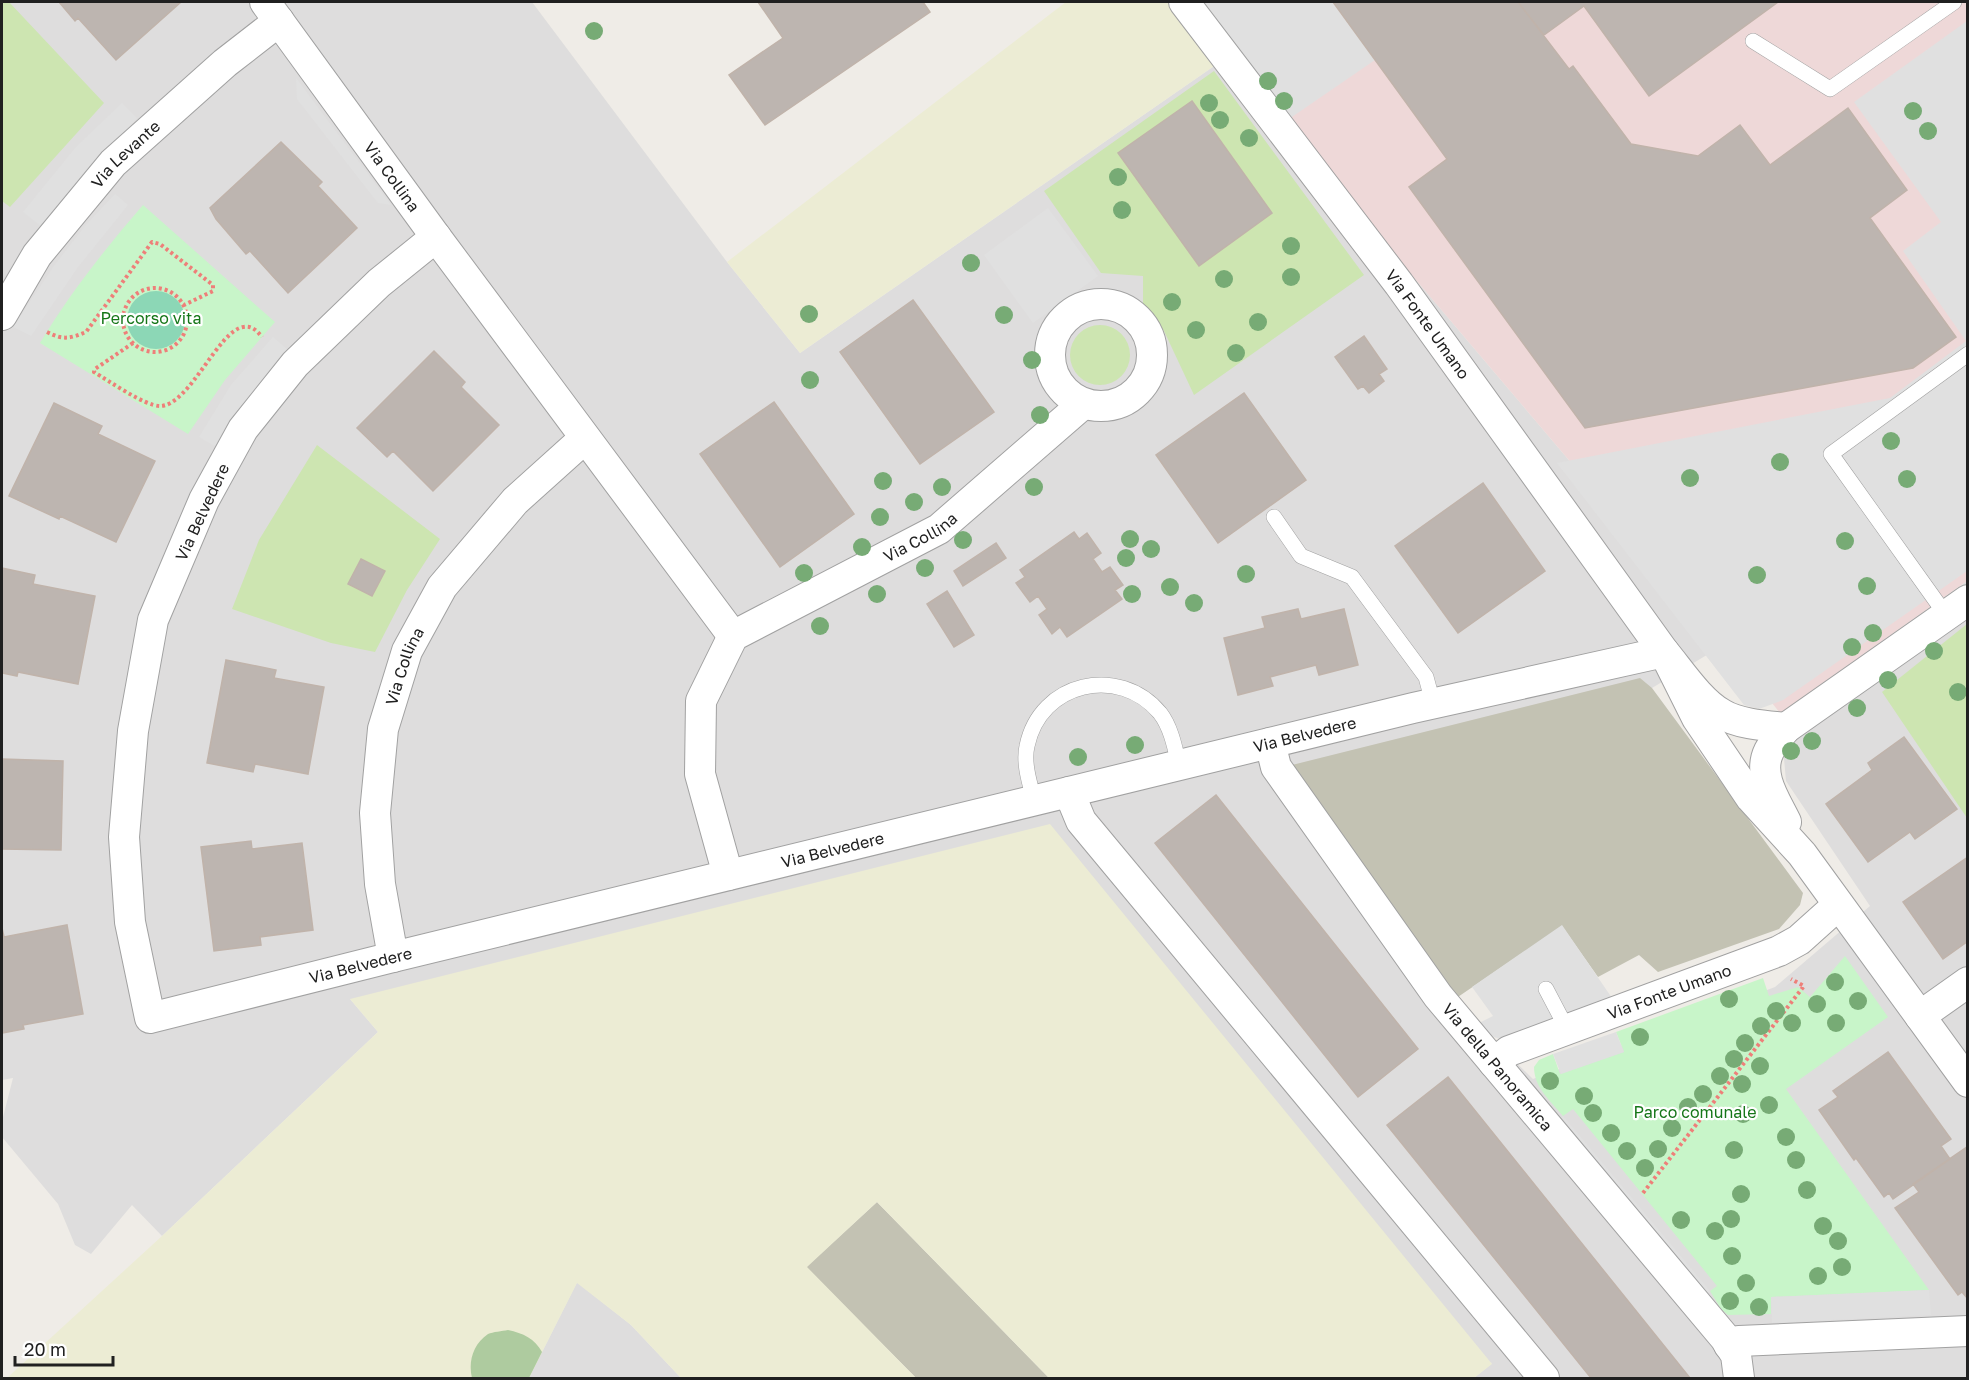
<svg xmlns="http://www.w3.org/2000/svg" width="1969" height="1380" viewBox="0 0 1969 1380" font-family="'Golos Text',sans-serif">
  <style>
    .residential { fill: #dedddd }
    .commercial { fill: #eed8d8 }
    .construction { fill: #c3c2b3 }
    .farmland { fill: #ececd4 }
    .grass { fill: #cde5b1 }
    .forest { fill: #aecb9f }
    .park { fill: #c8f5c9 }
    .pitch { fill: #8cd7b6 }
    .parking { fill: #e0e0e0 }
    .building { fill: #bdb5b0; stroke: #c0b3aa; stroke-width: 1.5 }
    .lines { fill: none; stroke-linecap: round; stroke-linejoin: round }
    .lane-casing { stroke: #a1a1a1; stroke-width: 16 }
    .street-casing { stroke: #a1a1a1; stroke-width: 32 }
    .path { stroke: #ee7f79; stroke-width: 4; stroke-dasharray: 3 3; stroke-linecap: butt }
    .lane { stroke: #fff; stroke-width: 15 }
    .street { stroke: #fff; stroke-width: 30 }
    .tree { fill: #77ab75 }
    .labels { text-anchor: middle; stroke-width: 4.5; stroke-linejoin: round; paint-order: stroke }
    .street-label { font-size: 16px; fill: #202020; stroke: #fff }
    .park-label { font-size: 16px; fill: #157618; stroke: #fff }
  </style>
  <rect width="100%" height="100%" fill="#efece7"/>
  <path class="residential" d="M2 2H532L727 262 800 353 1217 64 1309 154 1725 644 1652 688 1302 772 1477 1024 1533 1079 1775 987 1870 906 1786 781 1780 713 1967 581V1378H1474L1492 1363 350 999 378 1032 162 1236 132 1205 91 1254 75 1245 58 1204 2 1137V1121L13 1078 2 1080Z
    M577 1282 631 1325 681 1378H529Z"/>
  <path class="commercial" d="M1198 2H1967V581L1780 713 1725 644 1309 154Z"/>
  <path class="construction" d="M1640 678 1652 688 1803 893 1800 905 1779 929 1658 972 1639 955 1598 977 1562 926 1452 1001 1292 765Z
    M877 1202 1049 1378H916L806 1267Z"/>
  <path class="farmland" d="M1066 2H1172L1217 64 800 353 727 262Z
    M1050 824 1492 1364 1474 1378H1049L877 1202 807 1267 916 1378H681L631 1325 577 1283 529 1378H7L162 1236 378 1032 350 999Z"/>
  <path class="grass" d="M2 2H9L104 103 10 207 2 201Z
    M1214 71 1364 275 1194 395 1164 331 1143 305V276L1101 273 1044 191Z
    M1070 355a30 30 0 1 1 60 0a30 30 0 1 1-60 0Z
    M317 445 440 539 407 590 375 652 331 643 232 609 259 540Z
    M1967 624 1968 817 1967 818 1882 692Z"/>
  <path class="forest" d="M508 1330C523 1333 535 1339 542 1352L529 1378H472C468 1362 473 1344 488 1334 493 1332 502 1331 508 1330Z"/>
  <path class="park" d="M143 205 275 322 225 380 188 434 40 343C70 293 105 249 143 205Z
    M1845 956 1888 1017 1786 1089 1929 1290 1771 1297V1314L1728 1315 1721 1309 1710 1291 1717 1286 1573 1109 1563 1116C1551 1101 1534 1088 1534 1067L1539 1060 1553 1054 1560 1074 1624 1052 1616 1032 1763 978 1769 996 1798 987 1810 997Z"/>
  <path class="pitch" d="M127 320a29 29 0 1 1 58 0a29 29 0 1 1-58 0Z"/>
  <path class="parking" d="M1198 2H1334L1333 3 1375 60 1286 121Z
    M1967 21V571L1783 700 1759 709 1744 705 1557 463 1890 398 1966 341 1903 251 1941 222 1854 102Z
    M296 78 391 205 378 203 297 99Z
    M122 103 137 118 41 226 23 212 76 147Z
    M115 194 128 205 78 267 31 336 13 327 54 266 85 226Z
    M1048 208 1098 276 1033 323 984 255Z
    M273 337 289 351 218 448 199 437 231 385Z
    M1562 925 1612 998 1510 1042 1494 1037 1477 1024 1493 1016 1472 987Z
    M1616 1032 1624 1052 1561 1074 1553 1054Z
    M1563 1116 1710 1291 1700 1299 1553 1124Z
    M1929 1290 1931 1315 1772 1323 1771 1297Z"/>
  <path class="building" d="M59 2H181L116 60 78 18 75 21Z
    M758 2H923L930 12 765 125 729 75 783 38Z
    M1333 2H1518L1569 69 1573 66 1631 144 1698 156 1740 125 1770 165 1848 108 1907 190 1870 218 1956 337 1913 368 1585 428 1409 187 1447 159Z
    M1518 2H1778L1649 96 1584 6 1544 35Z
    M1192 101 1272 213 1199 266 1118 153Z
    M281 142 322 182 318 186 357 228 288 293 250 251 246 254 216 219 210 208Z
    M913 300 994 412 920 464 840 352Z
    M1364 336 1387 369 1379 374 1384 381 1369 393 1363 386 1358 389 1335 357Z
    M434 351 465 382 461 387 499 425 433 491 393 451 387 457 357 428Z
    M1244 393 1306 480 1218 543 1156 455Z
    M774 402 854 514 780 567 700 454Z
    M54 403 102 426 98 434 155 461 116 542 60 516 59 519 9 496Z
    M1483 483 1545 571 1458 633 1395 546Z
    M1074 532 1079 539 1087 533 1101 553 1093 559 1102 572 1110 567 1123 585 1115 590 1122 599 1067 637 1060 627 1052 634 1039 615 1047 609 1038 596 1030 602 1016 583 1025 577 1020 570Z
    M996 543 1006 558 963 586 954 571Z
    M361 559 385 571 372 596 348 584Z
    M2 568 35 575 33 584 95 596 78 684 18 672 17 676 2 673Z
    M947 591 974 635 954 647 927 604Z
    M1298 609 1301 619 1344 609 1358 665 1319 675 1316 665 1270 677 1273 686 1238 695 1224 638 1265 628 1262 617Z
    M226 660 276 670 274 678 324 687 308 774 255 764 253 772 207 763Z
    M1904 737 1957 809 1915 839 1910 832 1868 862 1826 804 1872 770 1868 763Z
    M2 759 63 761 61 850 2 849Z
    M1216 795 1418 1049 1358 1097 1155 843Z
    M251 841 252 849 302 843 313 930 260 937 261 945 214 951 201 847Z
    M1968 857V941L1943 959 1903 902Z
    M67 925 83 1014 23 1025 24 1029 2 1033V928L4 937Z
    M1888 1052 1951 1139 1941 1146 1950 1159 1893 1199 1889 1193 1884 1197 1856 1158 1854 1160 1819 1110 1838 1097 1833 1091Z
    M1448 1077 1690 1378H1591L1387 1125Z
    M1967 1147 1968 1297 1967 1298 1962 1292 1958 1295 1895 1208 1919 1192 1913 1184Z"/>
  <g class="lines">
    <defs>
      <path id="lane" d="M1753 41 1830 89 1954 2
        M1274 517 1301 556 1352 577 1426 677 1433 703
        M1946 615 1831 454 1968 354
        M1034 800C1030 784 1023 763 1027 746 1040 682 1119 664 1160 713 1171 727 1175 748 1179 765
        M1546 989 1567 1029"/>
      <g id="street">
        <path id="s1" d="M265 2 436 237 733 636"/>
        <path id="s2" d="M1184 2 1399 284 1664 652 1697 718 1751 798 1802 854 1968 1082"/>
        <path id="s3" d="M436 237 379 283 295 364 243 429 204 500 153 620 133 731 124 837 130 922 150 1018 393 957 1413 708 1664 652C1680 671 1700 702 1722 714 1738 724 1767 726 1786 728"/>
        <circle cx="1101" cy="355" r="51"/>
        <path id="s4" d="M2 315 37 255 113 163 225 63 279 21"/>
        <path id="s5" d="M1270 743 1276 767 1438 996 1725 1338 1736 1355 1739 1378"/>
        <path d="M1069 792 1081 821 1544 1378"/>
        <path d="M1786 822C1776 801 1757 775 1769 751 1773 743 1780 735 1786 728L1968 600"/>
        <path id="s6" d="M728 875 700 774 701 701 733 636 939 529 1083 404"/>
        <path id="s7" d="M393 957 380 884 375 813 383 729 407 651 442 587 515 501 585 438"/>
        <path d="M1920 1016 1968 982"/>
        <path id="s8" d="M1494 1063 1509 1051 1779 951 1799 940 1838 905"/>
        <path d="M1729 1345 1739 1341 1968 1331"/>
      </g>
    </defs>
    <use href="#lane" class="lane-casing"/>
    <use href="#street" class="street-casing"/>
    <path class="path" d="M123 320a32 32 0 1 1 64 0a32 32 0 1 1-64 0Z
      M47 332C63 340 69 339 86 332L152 242 160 244 213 285V291L184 305
      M133 343 95 369 94 372C109 381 145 406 160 406 189 406 218 331 243 327 252 325 257 331 262 337
      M1643 1193 1804 986 1791 979"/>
    <use href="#lane" class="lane"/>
    <use href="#street" class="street"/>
  </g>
  <g class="tree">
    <circle cx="594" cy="31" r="9"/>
    <circle cx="1268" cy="81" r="9"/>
    <circle cx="1284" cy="101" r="9"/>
    <circle cx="1209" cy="103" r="9"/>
    <circle cx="1913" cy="111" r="9"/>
    <circle cx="1220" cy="120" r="9"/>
    <circle cx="1928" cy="131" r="9"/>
    <circle cx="1249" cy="138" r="9"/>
    <circle cx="1118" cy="177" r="9"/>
    <circle cx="1122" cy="210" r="9"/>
    <circle cx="1291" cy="246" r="9"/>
    <circle cx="971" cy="263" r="9"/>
    <circle cx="1291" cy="277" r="9"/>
    <circle cx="1224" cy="279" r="9"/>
    <circle cx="1172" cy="302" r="9"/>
    <circle cx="809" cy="314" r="9"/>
    <circle cx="1004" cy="315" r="9"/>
    <circle cx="1258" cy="322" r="9"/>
    <circle cx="1196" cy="330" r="9"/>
    <circle cx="1236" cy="353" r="9"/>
    <circle cx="1032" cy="360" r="9"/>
    <circle cx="810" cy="380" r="9"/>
    <circle cx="1040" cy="415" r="9"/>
    <circle cx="1891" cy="441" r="9"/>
    <circle cx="1780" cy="462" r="9"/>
    <circle cx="1690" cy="478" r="9"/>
    <circle cx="1907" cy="479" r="9"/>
    <circle cx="883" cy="481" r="9"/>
    <circle cx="942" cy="487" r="9"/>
    <circle cx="1034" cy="487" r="9"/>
    <circle cx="914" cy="502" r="9"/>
    <circle cx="880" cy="517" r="9"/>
    <circle cx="1130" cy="539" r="9"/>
    <circle cx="963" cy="540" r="9"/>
    <circle cx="1845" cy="541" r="9"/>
    <circle cx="862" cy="547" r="9"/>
    <circle cx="1151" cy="549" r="9"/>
    <circle cx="1126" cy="558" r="9"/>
    <circle cx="925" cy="568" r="9"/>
    <circle cx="804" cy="573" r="9"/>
    <circle cx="1246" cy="574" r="9"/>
    <circle cx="1757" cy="575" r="9"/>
    <circle cx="1867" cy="586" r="9"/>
    <circle cx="1170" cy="587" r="9"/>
    <circle cx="877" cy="594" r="9"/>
    <circle cx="1132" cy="594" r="9"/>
    <circle cx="1194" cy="603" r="9"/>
    <circle cx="820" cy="626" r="9"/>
    <circle cx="1873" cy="633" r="9"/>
    <circle cx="1852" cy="647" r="9"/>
    <circle cx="1934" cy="651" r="9"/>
    <circle cx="1888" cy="680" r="9"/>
    <circle cx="1958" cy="692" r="9"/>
    <circle cx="1857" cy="708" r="9"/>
    <circle cx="1812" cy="741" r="9"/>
    <circle cx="1135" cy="745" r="9"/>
    <circle cx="1791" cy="751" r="9"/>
    <circle cx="1078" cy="757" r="9"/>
    <circle cx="1835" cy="982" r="9"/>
    <circle cx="1729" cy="999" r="9"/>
    <circle cx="1858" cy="1001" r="9"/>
    <circle cx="1817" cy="1004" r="9"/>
    <circle cx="1776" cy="1011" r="9"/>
    <circle cx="1792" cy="1023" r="9"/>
    <circle cx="1836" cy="1023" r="9"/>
    <circle cx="1761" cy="1026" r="9"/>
    <circle cx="1640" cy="1037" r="9"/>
    <circle cx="1745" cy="1043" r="9"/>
    <circle cx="1734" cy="1059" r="9"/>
    <circle cx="1760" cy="1066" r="9"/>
    <circle cx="1720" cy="1076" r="9"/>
    <circle cx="1550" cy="1081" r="9"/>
    <circle cx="1742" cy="1084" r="9"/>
    <circle cx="1703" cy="1094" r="9"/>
    <circle cx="1584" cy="1096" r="9"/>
    <circle cx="1769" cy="1105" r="9"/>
    <circle cx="1688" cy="1107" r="9"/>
    <circle cx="1593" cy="1113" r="9"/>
    <circle cx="1743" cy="1114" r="9"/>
    <circle cx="1672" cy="1128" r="9"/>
    <circle cx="1611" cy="1133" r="9"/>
    <circle cx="1786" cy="1137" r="9"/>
    <circle cx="1658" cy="1149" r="9"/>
    <circle cx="1734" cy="1150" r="9"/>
    <circle cx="1627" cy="1151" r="9"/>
    <circle cx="1796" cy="1160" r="9"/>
    <circle cx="1645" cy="1168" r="9"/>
    <circle cx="1807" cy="1190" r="9"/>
    <circle cx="1741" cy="1194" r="9"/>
    <circle cx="1731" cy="1219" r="9"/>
    <circle cx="1681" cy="1220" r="9"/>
    <circle cx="1823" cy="1226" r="9"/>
    <circle cx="1715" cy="1231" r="9"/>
    <circle cx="1838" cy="1241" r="9"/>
    <circle cx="1732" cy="1256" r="9"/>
    <circle cx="1842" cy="1267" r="9"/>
    <circle cx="1818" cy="1276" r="9"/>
    <circle cx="1746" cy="1283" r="9"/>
    <circle cx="1730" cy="1301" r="9"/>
    <circle cx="1759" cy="1307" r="9"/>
  </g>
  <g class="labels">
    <g class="street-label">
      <text dy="6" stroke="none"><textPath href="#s4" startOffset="204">Via Levante</textPath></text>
      <text dy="6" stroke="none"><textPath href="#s1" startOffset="216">Via Collina</textPath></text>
      <text dy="6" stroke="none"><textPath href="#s2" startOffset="404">Via Fonte Umano</textPath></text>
      <text transform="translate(202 512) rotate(-65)" y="6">Via Belvedere</text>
      <text dy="6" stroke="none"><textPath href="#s6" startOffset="462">Via Collina</textPath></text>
      <text dy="6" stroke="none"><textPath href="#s7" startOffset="296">Via Collina</textPath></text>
      <text dy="6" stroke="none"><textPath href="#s3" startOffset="2076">Via Belvedere</textPath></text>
      <text dy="6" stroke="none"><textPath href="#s3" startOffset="1590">Via Belvedere</textPath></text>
      <text dy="6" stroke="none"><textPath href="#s3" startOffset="1104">Via Belvedere</textPath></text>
      <text dy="6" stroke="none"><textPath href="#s8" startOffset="190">Via Fonte Umano</textPath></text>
      <text dy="6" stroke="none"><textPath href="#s5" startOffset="398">Via della Panoramica</textPath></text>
    </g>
    <g class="park-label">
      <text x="151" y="324">Percorso vita</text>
      <text x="1695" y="1118">Parco comunale</text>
    </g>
  </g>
  <rect width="1969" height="1380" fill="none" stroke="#202020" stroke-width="6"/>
  <path d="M15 1356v9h98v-9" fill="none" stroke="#202020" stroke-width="3"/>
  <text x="24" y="1356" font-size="18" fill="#202020" stroke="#ffffff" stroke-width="4.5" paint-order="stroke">20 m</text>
</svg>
